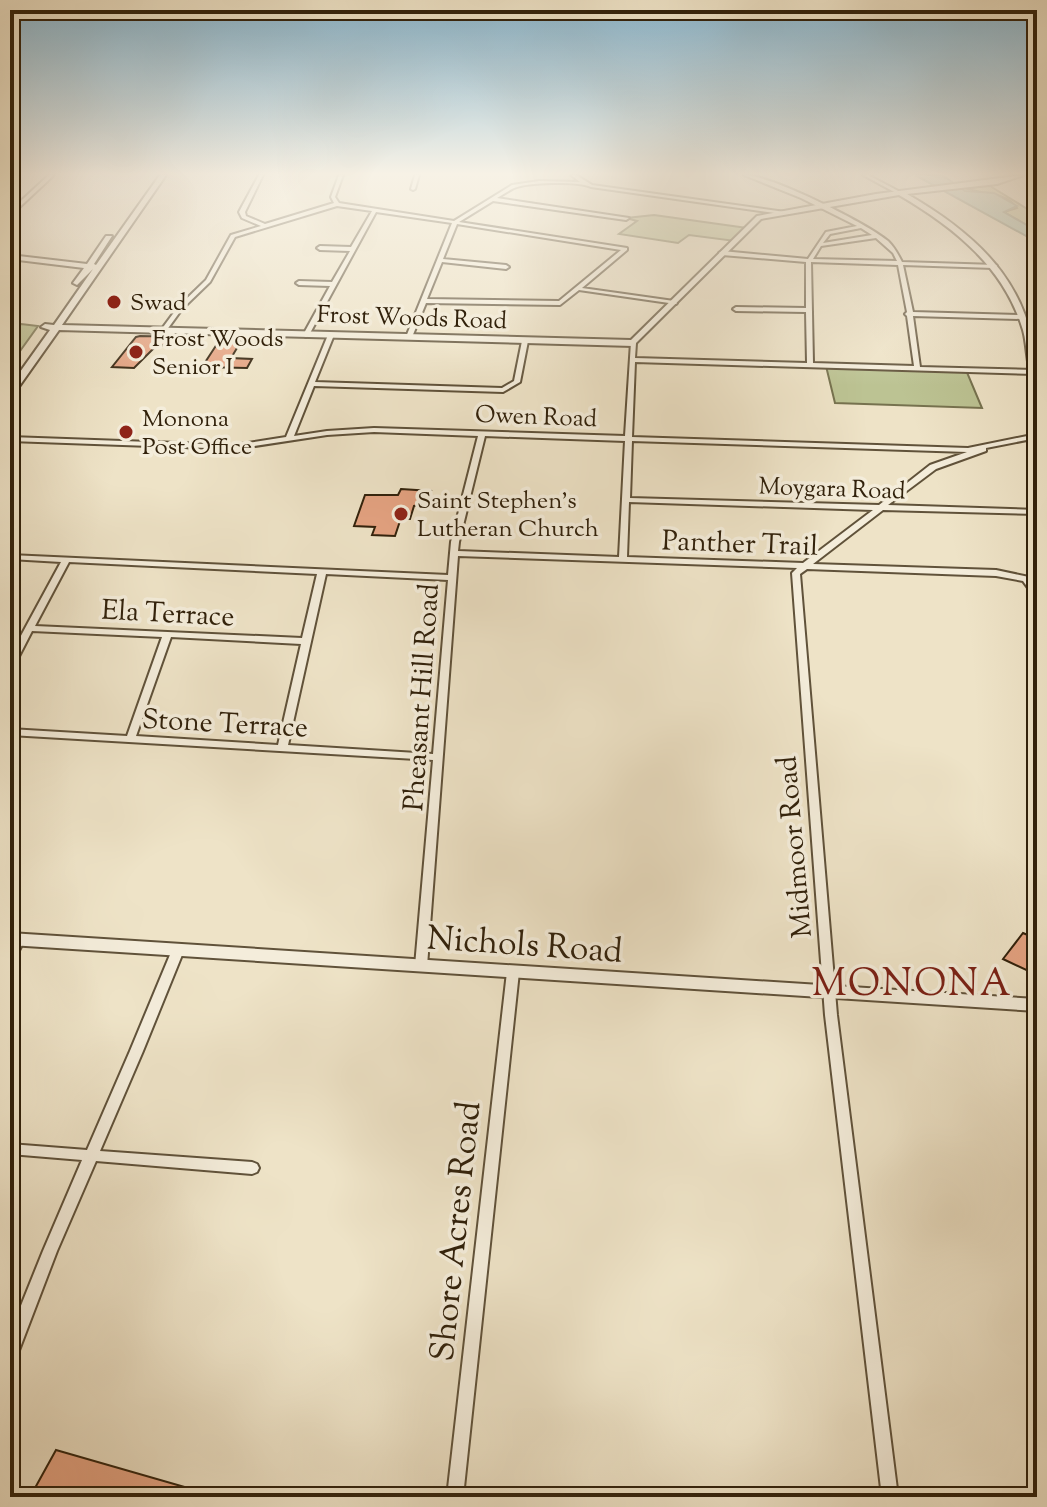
<svg xmlns="http://www.w3.org/2000/svg" width="1047" height="1507" viewBox="0 0 1047 1507" font-family="'Sorts Mill Goudy',serif">
  <style>
    .green { fill: #bcc393; stroke: #76724f; stroke-width: 2 }
    .water { fill: #9bbfb0; stroke: #71806e; stroke-width: 2 }
    .building { fill: #e5a382; stroke: #31210b; stroke-width: 2 }
    .lines { fill: none; stroke-linecap: round; stroke-linejoin: round }
    .minor-casing { stroke: #60523a; stroke-width: 4 }
    .tertiary-casing { stroke: #60523a; stroke-width: 4 }
    .minor { fill: #f4eddb; fill-rule: evenodd }
    .tertiary { fill: #f4eddb; fill-rule: evenodd }
    .poi-dot { fill: #8f2418; stroke: #f4eddb; stroke-width: 3 }
    .labels { text-anchor: middle; stroke-width: 7; stroke-linejoin: round; paint-order: stroke }
    .far-poi-label { font-size: 24px; fill: #31210b; stroke: #f4eddb; text-anchor: start }
    .far-street-label { font-size: 24px; fill: #31210b; stroke: #f4eddb }
    .street-label { font-size: 28px; fill: #31210b; stroke: #f4eddb }
    .near-street-label { font-size: 34px; fill: #31210b; stroke: #f4eddb }
    .near-quarter-label { font-size: 38px; letter-spacing: 2px; fill: #7a1f14; stroke: #f4eddb }
  </style>
  <rect width="100%" height="100%" fill="#eee3c7"/>
  <filter id="stains"><feTurbulence type="fractalNoise" baseFrequency=".0025" numOctaves="4"/><feColorMatrix values="0 0 0 0 .2 0 0 0 0 .09 0 0 0 0 .02 0 0 0 .5 -.17"/></filter>
  <radialGradient id="worn" r=".72"><stop offset=".6" stop-color="#630" stop-opacity="0"/><stop offset="1" stop-color="#630" stop-opacity=".3"/></radialGradient>
  <path class="green" d="M990 186 1037 215V231L1004 212 1017 208C1005 191 984 195 965 188Z
    M654 215 747 228 735 241 689 235 678 243 619 234 637 221 626 218Z
    M21 324 38 326 10 365V326Z
    M826 366 966 370 982 408 835 403Z"/>
  <path class="water" d="M915 175H942L965 191 994 193 1017 206 1004 212 1037 231V242Z"/>
  <path class="building" d="M136 337 140 336 189 337 183 346 157 345 134 368 112 367Z
    M221 338H243L231 358 252 359 247 368 202 367Z
    M401 489 431 491 427 504 414 506 410 519 401 518 395 536 372 535 375 527 354 526 365 495H398Z
    M1023 933 1037 939V975L1003 959Z
    M56 1450 209 1494V1497H30Z"/>
  <g class="lines">
    <defs>
      <path id="minor" d="M49 175H54L10 216V211Z
        M259 175H263L245 212 246 216 265 224 334 203 331 197 339 175H343L335 197 339 203 454 221 512 185 539 181 580 182 571 175H576L592 185 785 212 782 214 591 187C579 181 528 182 514 188 508 191 502 195 497 198L629 218 626 220 493 201 459 222 627 248V250L582 288 674 301 677 303 676 304 579 290 560 305 426 303 412 337 409 339 406 337 452 223 376 212 309 335 306 337 303 335 330 286 299 285 296 283 299 281 332 282 350 251 320 250 317 248 320 246 351 247 372 211 337 206 235 237 210 282 182 309 166 331H162L161 330 178 307 206 280 231 235 261 226 242 218 239 212ZM457 224 621 250 559 301 427 299 442 262 506 269 509 267 506 265 443 259Z
        M415 175H419L415 189 413 190 411 189Z
        M744 175C771 175 866 223 888 241 894 247 898 254 902 262L996 265 997 266 994 268 903 265 913 312 1021 315 1024 317 1021 319 913 316 920 367 1034 370 1037 372 1034 374 635 362 632 437 968 448 1037 434V438L986 448V451L936 469 888 505 1037 510V514L883 510 813 564 996 570 1029 577 1037 588V597L1034 596 1023 581 996 576 807 569 800 574 837 1015 898 1497H882L825 1015 792 573 797 568 458 556 427 966 425 969H417L415 966 433 760 10 735V729L127 736 162 637 32 631 15 664 10 667V656L61 562 10 559V555L448 575 451 542 478 436 374 432 327 435 235 449 10 441V437L235 445 286 437 328 335 331 333 334 335 315 382 502 388 514 381 522 341 525 339 528 341 520 382 503 392 314 386 294 436 327 431 374 428 625 436 631 342 636 343 635 358 807 363 806 312 736 311 733 309 736 307 806 308V262L722 255 719 253 722 251 808 259 826 232 857 226 801 198ZM861 228 872 235 823 243 830 234ZM876 238 893 253 897 261 813 259 821 246ZM811 262 898 265 906 307 907 312 905 314 907 316 914 366 813 363ZM485 436 625 441 619 557 458 551 459 542ZM632 441 967 452 930 465 879 505 630 498ZM629 502 873 510 803 563 627 557ZM69 562 317 574 302 638 35 626ZM326 574 448 580 433 754 288 745ZM171 637 301 644 278 745 136 736Z
        M863 175H868L902 193 898 194Z
        M19 935 23 936 25 939 14 960 10 961V945L15 936Z
        M178 946 182 947 184 950 143 1051 100 1151 252 1162 257 1164 259 1168 257 1172 252 1174 96 1161 57 1251 18 1353 15 1358 10 1360V1333L43 1251 82 1160 10 1154V1144L87 1150 130 1051 172 950 174 947Z
        M513 968 517 969 519 972 463 1497H447L507 972 509 969Z"/>
      <path id="tertiary" d="M160 175H166L62 325 631 340 757 216 876 194 1024 175 997 184 907 194C985 239 1037 292 1037 386L1034 385C1026 368 1028 348 1023 330 1004 267 954 227 899 195L761 219 633 346 59 330 13 395 10 396V386L50 330 41 327 45 324 54 325 93 269 77 285 73 283 84 268 10 259V255L87 264 106 236H112L94 264 96 265Z
        M10 933 1037 999V1011L10 945Z"/>
    </defs>
    <use href="#minor" class="minor-casing"/>
    <use href="#tertiary" class="tertiary-casing"/>
    <use href="#minor" class="minor"/>
    <use href="#tertiary" class="tertiary"/>
  </g>
  <linearGradient id="sky" x2="0" y2="1"><stop stop-color="#89b8d2"/><stop offset="0.45" stop-color="#f7f2e6"/><stop offset="1" stop-color="#f7f2e6" stop-opacity="0"/></linearGradient>
  <rect width="1047" height="386" fill="url(#sky)"/>
  <g class="poi-dot">
    <circle cx="114" cy="302" r="8"/>
    <circle cx="136" cy="352" r="8"/>
    <circle cx="126" cy="432" r="8"/>
    <circle cx="401" cy="514" r="8"/>
  </g>
  <g class="labels">
    <g class="far-poi-label">
      <text x="130" y="310">Swad</text>
      <text x="152" y="346">Frost Woods<tspan x="152" dy="28">Senior I</tspan></text>
      <text x="142" y="426">Monona<tspan x="142" dy="28">Post Office</tspan></text>
      <text x="417" y="508">Saint Stephen's<tspan x="417" dy="28">Lutheran Church</tspan></text>
    </g>
    <g class="far-street-label">
      <text transform="translate(412 317) rotate(2)" y="8">Frost Woods Road</text>
      <text transform="translate(536 416) rotate(2)" y="8">Owen Road</text>
      <text transform="translate(832 488) rotate(2)" y="8">Moygara Road</text>
    </g>
    <g class="street-label">
      <text transform="translate(740 542) rotate(2)" y="10">Panther Trail</text>
      <text transform="translate(168 612) rotate(3)" y="10">Ela Terrace</text>
      <text transform="translate(420 697) rotate(-86)" y="10">Pheasant Hill Road</text>
      <text transform="translate(225 722) rotate(3)" y="10">Stone Terrace</text>
      <text transform="translate(793 847) rotate(-95)" y="10">Midmoor Road</text>
    </g>
    <g class="near-street-label">
      <text transform="translate(525 943) rotate(4)" y="12">Nichols Road</text>
      <text transform="translate(454 1231) rotate(-84)" y="12">Shore Acres Road</text>
    </g>
    <g class="near-quarter-label">
      <text x="912" y="995">MONONA</text>
    </g>
  </g>
  <rect width="1047" height="1507" fill="none" stroke="#eee3c7" stroke-width="40"/>
  <rect x="12" y="12" width="1023" height="1483" fill="none" stroke="#31210b" stroke-width="4"/>
  <rect x="20" y="20" width="1007" height="1467" fill="none" stroke="#31210b" stroke-width="2"/>
  <rect width="100%" height="100%" filter="url(#stains)"/>
  <rect width="100%" height="100%" fill="url(#worn)"/>
</svg>
